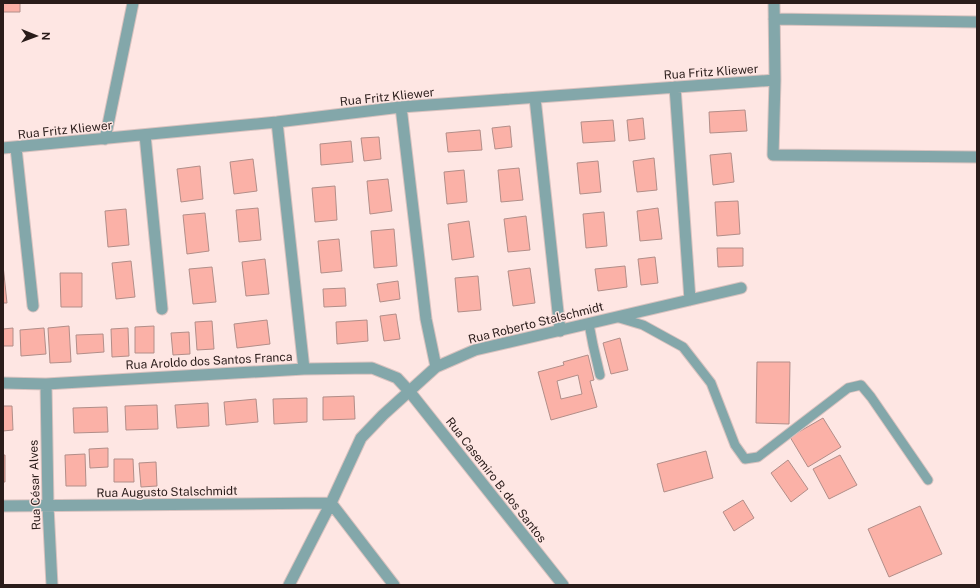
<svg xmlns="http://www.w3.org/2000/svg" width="980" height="588" viewBox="0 0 980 588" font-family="'Public Sans',sans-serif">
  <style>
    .building { fill: #fbb1a7; stroke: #b28e89; fill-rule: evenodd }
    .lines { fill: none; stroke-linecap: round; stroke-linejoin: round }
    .service-casing { stroke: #d8c2bf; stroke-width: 11 }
    .minor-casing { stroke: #d8c2bf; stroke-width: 13 }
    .service { stroke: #83a7aa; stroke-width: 9 }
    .minor { stroke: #83a7aa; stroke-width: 11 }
    .labels { text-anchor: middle; stroke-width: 3; stroke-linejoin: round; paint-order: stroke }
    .street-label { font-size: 12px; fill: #2a1c1a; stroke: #fee6e3 }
  </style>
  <rect width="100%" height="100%" fill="#fee6e3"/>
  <path class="building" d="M3 3H20V12H3Z
    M745 110 747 131 710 133 709 112Z
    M643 118 645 139 629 141 627 120Z
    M613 120 615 141 583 143 581 122Z
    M510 126 512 147 495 149 492 128Z
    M480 130 482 150 448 152 446 133Z
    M379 137 381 159 364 161 361 138Z
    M351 141 353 162 321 165 320 144Z
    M731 153 734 182 713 185 710 155Z
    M654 158 657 190 637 192 633 161Z
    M253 159 257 191 234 194 230 162Z
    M598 161 601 192 580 194 577 163Z
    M200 166 203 199 181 202 177 169Z
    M519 168 523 200 501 202 498 170Z
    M464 170 467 202 447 204 444 172Z
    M388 179 392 211 370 214 367 181Z
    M335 186 337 220 315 222 312 188Z
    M738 201 740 234 717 236 715 202Z
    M258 208 261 240 239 242 236 210Z
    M658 208 662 239 640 241 637 211Z
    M126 209 129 245 108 247 105 211Z
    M604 212 607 246 586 248 583 214Z
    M205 213 209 251 187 254 183 215Z
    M526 216 530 250 508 252 504 219Z
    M469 221 474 257 452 260 448 224Z
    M394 229 397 266 374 268 371 231Z
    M339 239 342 271 321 273 318 241Z
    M717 248H743V266L718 267Z
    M655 257 658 283 641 285 638 259Z
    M265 259 269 294 246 296 242 262Z
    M131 261 135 297 116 299 112 263Z
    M3 265 7 303H3Z
    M625 266 627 287 598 291 595 269Z
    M212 267 216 302 193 304 189 269Z
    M530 268 535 303 513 306 508 271Z
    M60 273H82V307H61Z
    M478 276 481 310 458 312 455 278Z
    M398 281 400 299 380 302 377 284Z
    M345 288 346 306 324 307 323 289Z
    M396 314 400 339 384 341 380 316Z
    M267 320 270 344 237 348 234 324Z
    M367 320 368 341 337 344 336 322Z
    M212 321 214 349 197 350 195 322Z
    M69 326 71 362 50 363 48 328Z
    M154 326V353H135V327Z
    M13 328V346H3V329Z
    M44 328 46 354 21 356 20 330Z
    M128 328 129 356 112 357 111 329Z
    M189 332 190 354 173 355 171 333Z
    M103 334 104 352 77 354 76 335Z
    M620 338 628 370 611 374 603 343Z
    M588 355 594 380 590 381 597 407 551 420 538 372 564 365 563 362ZM578 375 582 394 561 399 557 381Z
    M757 362H790L789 424 756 423Z
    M354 396 355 419 323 420V397Z
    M307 398V422L274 424 273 399Z
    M256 399 258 422 226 425 224 402Z
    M208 403 209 426 177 428 175 405Z
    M157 405 158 429 126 430 125 406Z
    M3 406H12L13 430 3 431Z
    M107 407 108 432 74 433 73 408Z
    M823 418 841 447 808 467 790 437Z
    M108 448V467L90 468 89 449Z
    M706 451 713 478 664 492 657 464Z
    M85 454 86 486H66L65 455Z
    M3 455H5V482H3Z
    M840 455 857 485 829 499 813 469Z
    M114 459H133L134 482H114Z
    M788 460 808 489 791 502 771 473Z
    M156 462 157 486 141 487 139 463Z
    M743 500 754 518 734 531 723 512Z
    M920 506 942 554 889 577 868 529Z"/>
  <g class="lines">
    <defs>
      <path id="service" d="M616 317 643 325 683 347 711 383 735 445 745 459 758 457 848 388 861 385 871 397 928 480
        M589 324 593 345 600 375"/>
      <path id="minor" d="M774 3 775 80 773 155 977 157
        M774 19 977 22
        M675 87 690 300
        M535 98 560 331
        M401 107 426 319 436 367
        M277 122 304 369
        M145 135 162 309
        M105 139 133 3
        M3 148 277 122 401 107 775 80
        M16 148 33 306
        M3 383 46 384 304 369 372 368 397 378 409 391 563 585
        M46 384 48 506 52 585
        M3 506 331 503 394 585
        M289 585 331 503 361 438 383 415 436 367 475 350 741 288"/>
    </defs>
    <use href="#service" class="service-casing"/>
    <use href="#minor" class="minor-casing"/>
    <use href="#service" class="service"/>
    <use href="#minor" class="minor"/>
  </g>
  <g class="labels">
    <g class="street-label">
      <text transform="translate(711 72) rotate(-4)" y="4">Rua Fritz Kliewer</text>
      <text transform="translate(387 97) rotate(-6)" y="4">Rua Fritz Kliewer</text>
      <text transform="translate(65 130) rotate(-6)" y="4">Rua Fritz Kliewer</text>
      <text transform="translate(536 323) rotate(-14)" y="4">Rua Roberto Stalschmidt</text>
      <text transform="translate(209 361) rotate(-3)" y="4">Rua Aroldo dos Santos Franca</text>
      <text transform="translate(496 480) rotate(52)" y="4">Rua Casemiro B. dos Santos</text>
      <text transform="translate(35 485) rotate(-92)" y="4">Rua César Alves</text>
      <text transform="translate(167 492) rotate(-1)" y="4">Rua Augusto Stalschmidt</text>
    </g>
  </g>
  <rect width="980" height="588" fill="none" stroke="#2a1c1a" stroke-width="8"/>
  <g transform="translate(36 36) rotate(91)" stroke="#fee6e3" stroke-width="3" paint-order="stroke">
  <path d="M0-3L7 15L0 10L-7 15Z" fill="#2a1c1a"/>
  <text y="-6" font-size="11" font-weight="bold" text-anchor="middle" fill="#2a1c1a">N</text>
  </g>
</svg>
